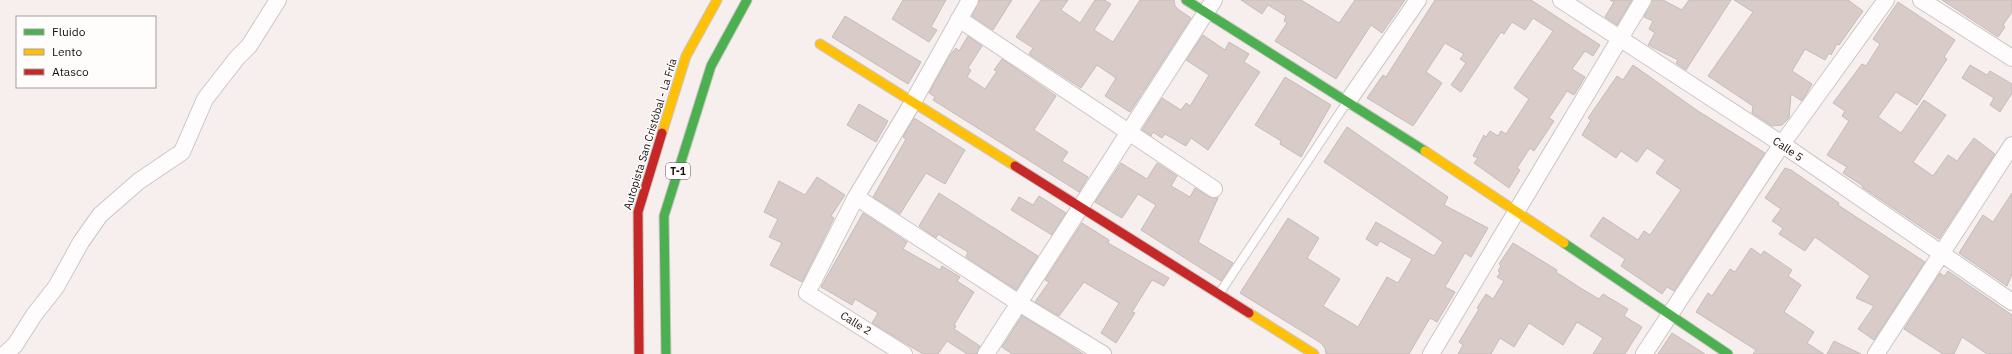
<svg xmlns="http://www.w3.org/2000/svg" width="2012" height="354" viewBox="0 0 2012 354" font-family="'IBM Plex Sans',sans-serif">
  <style>
    .building { fill: #d9cbc8; stroke: #c4bdbc }
    .lines { fill: none; stroke-linecap: round; stroke-linejoin: round }
    .lane-casing { stroke: #cdc6c6; stroke-width: 10 }
    .street-casing { stroke: #cdc6c6; stroke-width: 18 }
    .fast-casing { stroke: #cdc6c6; stroke-width: 11 }
    .slow-casing { stroke: #cdc6c6; stroke-width: 11 }
    .jam-casing { stroke: #cdc6c6; stroke-width: 11 }
    .lane { stroke: #fefcfc; stroke-width: 8 }
    .street { stroke: #fefcfc; stroke-width: 16 }
    .fast { stroke: #4caf50; stroke-width: 9 }
    .slow { stroke: #ffc107; stroke-width: 9 }
    .jam { stroke: #c62828; stroke-width: 9 }
    .labels { text-anchor: middle; stroke-width: 3; stroke-linejoin: round; paint-order: stroke }
    .shield { fill: #fffcfc; stroke: #5c5857; stroke-width: 1 }
    .shield-label { font-size: 10px; font-weight: bold; fill: #161110 }
    .street-label { font-size: 11px; fill: #161110; stroke: #fffcfc }
  </style>
  <rect width="100%" height="100%" fill="#f7eeee"/>
  <path class="building" d="M903 0H946L931 27 937 30 929 42 892 19Z
    M979 0H1012L993 30 972 16Z
    M1041 0H1068L1061 10 1080 23 1095 0H1104L1111 4 1094 30 1113 42 1140 0H1174L1175 6 1179 10 1191 18 1130 112 1105 96 1116 78 1097 65 1081 88 1029 54 1033 48 1016 37Z
    M1241 0H1301L1339 23 1355 0H1405L1382 33 1371 25 1336 79 1275 41 1287 23 1284 21 1286 16 1268 5 1262 14Z
    M1435 0H1531L1600 45 1593 56 1585 51 1572 69 1585 77 1574 95 1567 91 1549 118 1554 121 1534 151 1530 148 1517 168 1520 170 1509 188 1474 163 1478 158 1473 156 1484 135 1486 137 1490 131 1498 136 1501 131 1506 134 1529 99 1514 88 1553 31 1533 18 1525 30 1512 22 1504 34 1501 32 1461 92 1451 85 1466 63 1460 59 1464 54 1445 43 1426 72 1442 83 1413 126 1367 98 1383 75 1386 77Z
    M1610 0H1632L1617 25 1605 17 1614 2Z
    M1652 0H1663L1682 10 1689 0H1731L1686 70 1676 63 1678 60 1648 45 1655 33 1649 29 1653 21 1644 17Z
    M1734 0H1848L1863 11 1839 45 1837 44 1831 55 1829 53 1825 60 1805 49 1792 71 1812 84 1802 101 1791 94 1789 118 1782 125 1772 126 1752 113 1753 106 1708 76 1753 12Z
    M1942 0H2012V12L2003 25 2005 27 1998 37Z
    M1898 2 1955 40 1944 57 1947 59 1917 105 1896 92 1878 117 1901 133 1924 100 1946 115 1913 162 1933 176 1948 155 1957 161 1974 138 1995 154 1939 239 1862 187 1863 186 1843 173 1847 167 1827 155 1849 121 1842 116 1845 111 1833 103 1862 64 1866 66 1880 44 1873 39Z
    M845 16 921 62 908 84 832 37Z
    M1203 35 1225 50 1229 42 1249 54 1244 62 1260 72 1208 150 1191 138 1186 146 1165 134 1162 138 1153 132 1151 136 1142 130 1162 98 1181 110 1186 103 1190 106 1209 75 1186 60Z
    M968 36 982 46 968 68 971 70 967 77 985 89 997 71 994 70 1002 59 1056 96 1034 130 1068 152 1062 161 1088 177 1079 192 933 100 935 97 929 93 949 56 956 48 959 51Z
    M1633 65 1698 111 1765 153 1674 291 1667 287 1662 294 1621 266 1625 259 1590 236 1603 217 1638 240 1644 231 1650 235 1681 190 1656 173 1665 160 1647 148 1637 162 1621 151 1616 158 1582 135 1591 120 1588 118 1617 76 1623 80Z
    M1970 65 1987 75 1990 71 2012 84V93L2000 112 1990 105 1994 98 1962 78Z
    M1285 77 1331 105 1301 157 1280 144 1281 141 1255 125Z
    M859 104 888 121 876 142 847 125Z
    M914 118 965 150 945 184 926 173 900 214 873 197 906 139 903 137Z
    M1347 127 1448 197 1444 205 1488 228 1471 257 1465 253 1445 287 1455 292 1437 322 1430 318 1409 354H1326L1325 348 1321 343 1240 293 1288 218 1319 238 1307 258 1340 279 1323 306 1358 327 1387 277 1398 283 1412 259 1380 241 1377 246 1366 239 1376 222 1434 256 1443 242 1324 162Z
    M1121 163 1147 179 1157 163 1177 176 1171 186 1190 197 1195 188 1209 197 1218 198 1198 242 1233 263 1221 281 1141 230 1156 205 1138 194 1122 218 1095 202Z
    M1785 168 1791 170 1839 203 1838 205 1925 262 1874 340 1858 329 1874 306 1856 298 1870 276 1815 237 1805 251 1779 234 1783 228 1772 221 1781 209 1765 198Z
    M817 177 845 195 831 216 834 218 802 282 770 265 782 243 769 237 778 219 764 212 779 181 805 195Z
    M939 193 1038 256 1016 290 966 257 968 252 938 234 936 238 919 226Z
    M2012 193V274L2007 286 1959 253 1983 215 1993 222Z
    M1039 196 1066 213 1052 235 1011 210 1019 197 1033 205Z
    M863 213 907 242 903 249 940 270 942 266 960 277 957 281 974 292 954 325 956 326 954 329 980 346 977 354H967L947 341 938 354H923L872 323 878 313 855 299 852 305 821 287Z
    M1082 223 1109 240 1108 243 1169 278 1164 286 1152 280 1132 312 1135 313 1116 343 1101 333 1119 303 1084 282 1059 316 1035 302 1049 282 1045 280Z
    M1513 243 1557 270 1556 272 1582 289 1599 299 1603 294 1628 309 1624 316 1642 327 1625 354H1593L1603 338 1577 322 1563 345 1529 323 1514 347 1500 338 1491 354H1458L1463 345 1459 342 1479 309 1477 308 1486 294 1493 299 1504 281 1497 277 1500 273 1498 271 1501 266 1499 264Z
    M1751 248 1761 255 1764 251 1792 270 1788 276 1801 285 1784 312 1814 332 1807 343 1824 354H1753L1756 350 1696 312 1708 293 1712 296 1730 269 1735 272Z
    M1948 271 2012 315V354H1987L1962 337 1954 354H1943L1904 329 1940 273 1944 276Z
    M1022 316 1057 337 1083 354H1012L1002 347Z
    M1672 333 1705 354H1658Z
    M1834 341 1861 354H1827Z"/>
  <g class="lines">
    <defs>
      <path id="lane" d="M1219 294 1347 102"/>
      <path id="street" d="M1561 0 1782 144 2012 302
        M1921 0 2012 58
        M959 19 1214 189
        M1348 101 1418 0
        M856 197 1019 303 1103 354
        M5 354 15 345 34 315 56 287 81 242 100 215 139 181 182 152 205 99 237 58 249 46 278 0
        M904 354 807 293 856 197 913 102 970 0
        M986 354 1214 0
        M1431 354 1643 0
        M1644 354 1782 144 1886 0
        M1876 354 2012 145"/>
      <path id="fast" d="M1186 0 1425 151
        M1564 243 1728 354
        M666 354 664 216 711 66 747 0"/>
      <path id="slow" d="M820 44 1015 166
        M662 133 686 56 717 0
        M1425 151 1564 243
        M1249 313 1314 354"/>
      <path id="jam" d="M1015 166 1249 313
        M639 354 638 212 662 133"/>
    </defs>
    <use href="#lane" class="lane-casing"/>
    <use href="#street" class="street-casing"/>
    <use href="#fast" class="fast-casing"/>
    <use href="#slow" class="slow-casing"/>
    <use href="#jam" class="jam-casing"/>
    <use href="#lane" class="lane"/>
    <use href="#street" class="street"/>
    <use href="#fast" class="fast"/>
    <use href="#slow" class="slow"/>
    <use href="#jam" class="jam"/>
  </g>
  <g class="labels">
    <rect class="shield" x="666" y="163" width="24" height="16" rx="3"/>
    <g class="shield-label">
      <text x="678" y="175">T-1</text>
    </g>
    <g class="street-label">
      <text transform="translate(650 134) rotate(-73)" y="4">Autopista San Cristóbal - La Fría</text>
      <text transform="translate(1788 149) rotate(34)" y="4">Calle 5</text>
      <text transform="translate(856 323) rotate(32)" y="4">Calle 2</text>
    </g>
  </g>
  <rect x="16" y="16" width="140" height="72" fill="#fffcfc" stroke="#a29e9e"/>
  <rect x="24" y="29" width="20" height="6" fill="#4caf50" stroke="#a29e9e"/>
  <text x="52" y="36" font-size="12" fill="#161110">Fluido</text>
  <rect x="24" y="49" width="20" height="6" fill="#ffc107" stroke="#a29e9e"/>
  <text x="52" y="56" font-size="12" fill="#161110">Lento</text>
  <rect x="24" y="69" width="20" height="6" fill="#c62828" stroke="#a29e9e"/>
  <text x="52" y="76" font-size="12" fill="#161110">Atasco</text>
</svg>
